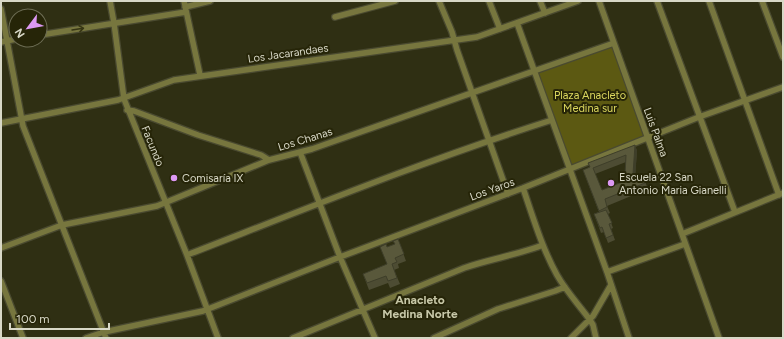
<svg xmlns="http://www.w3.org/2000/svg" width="784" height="339" viewBox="0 0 784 339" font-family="Figtree,sans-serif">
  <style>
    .green { fill: #5c5912 }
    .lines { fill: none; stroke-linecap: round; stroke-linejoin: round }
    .minor-casing { stroke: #4a4a30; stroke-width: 8 }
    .minor { stroke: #77763e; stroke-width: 5.5 }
    .wall { fill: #4d4c33; fill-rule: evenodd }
    .shaded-wall { fill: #3e3e29 }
    .building { fill: #59583b; stroke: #3e3e29 }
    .oneway { stroke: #363513 }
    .poi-dot { fill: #dd99f4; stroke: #262508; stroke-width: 1.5 }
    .labels { text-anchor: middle; stroke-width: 4; stroke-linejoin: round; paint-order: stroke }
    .street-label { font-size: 11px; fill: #d8d8c7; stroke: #262508 }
    .park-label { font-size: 11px; fill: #dbd75e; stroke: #262508 }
    .poi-label { font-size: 11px; fill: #d8d8c7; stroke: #262508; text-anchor: start }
    .neighbourhood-label { font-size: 12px; font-weight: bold; fill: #c7c7a7; stroke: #262508 }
  </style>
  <rect width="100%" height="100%" fill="#2f2f13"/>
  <path class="green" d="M614 43 648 138 571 170 535 71Z"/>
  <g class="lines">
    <defs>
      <path id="minor" d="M110 1 114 23 124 99 187 255 218 338
        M184 1 200 75
        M439 1 452 32 457 50 508 194
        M489 1 500 29
        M540 1 545 13
        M599 1 719 338
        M657 1 735 212
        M709 1 779 195
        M762 1 783 57
        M185 7 210 1
        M1 9 23 126 106 338
        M335 17 395 1
        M517 23 607 272 629 338
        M40 35 186 12
        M1 42 16 39
        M127 110 134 111 198 135 261 155 269 160
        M1 123 118 100 174 80 477 37 578 1
        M300 152 340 257 375 338
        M523 188C533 217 542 248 557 275 566 291 579 305 590 320L593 325 596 338
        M682 234 783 193
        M1 248 62 225 157 206 269 160 312 149 614 43
        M187 255C308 208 429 159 552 120
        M607 272 685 244
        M1 281 23 338
        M86 338 104 332 203 311 340 257 523 188 699 117 783 87
        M293 338 464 268C490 259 517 255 543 245
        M434 338 498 309 555 291 565 287
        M571 338 593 316 611 285"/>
    </defs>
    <use href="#minor" class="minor-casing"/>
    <use href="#minor" class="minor"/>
  </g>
  <path class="wall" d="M635 145 637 151 635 176 642 174 648 189 607 206 610 213 608 214 613 228 611 229 615 240 608 243 604 232 601 233 594 214 599 212 583 170 590 167ZM626 162 625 176 627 180 602 190 595 174Z
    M398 239 406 261 398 264 399 268 394 270 400 284 390 288 388 283 369 290 363 274 387 265V247L395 244Z"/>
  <path class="shaded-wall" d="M635 145 637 151 635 180 633 174Z"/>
  <path class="building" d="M635 145 633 174 625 176 626 155 593 168 602 190 642 174 645 183 605 199 607 207 599 211 583 170 590 167 588 163Z
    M606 210 612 223 609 224 613 235 606 238 602 227 600 228 594 214Z
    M398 239 404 254 395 258 397 262 392 264 397 278 388 281 386 276 367 283 363 274 387 264 380 247 386 244 387 247 395 244 393 241Z"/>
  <defs><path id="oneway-shaft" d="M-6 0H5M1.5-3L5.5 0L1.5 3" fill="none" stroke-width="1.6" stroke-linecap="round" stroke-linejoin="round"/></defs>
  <use class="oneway" href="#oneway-shaft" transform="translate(78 29) rotate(-9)"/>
  <g class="poi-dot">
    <circle cx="174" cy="178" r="4"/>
    <circle cx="611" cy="183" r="4"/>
  </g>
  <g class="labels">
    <g class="street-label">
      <text transform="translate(288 53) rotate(-8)" y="4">Los Jacarandaes</text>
      <text transform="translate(656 132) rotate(70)" y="4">Luis Palma</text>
      <text transform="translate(305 139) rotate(-17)" y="4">Los Chanas</text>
      <text transform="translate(153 146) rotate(68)" y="4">Facundo</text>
      <text transform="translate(492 189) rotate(-20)" y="4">Los Yaros</text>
    </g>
    <g class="park-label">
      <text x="590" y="99">Plaza Anacleto<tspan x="590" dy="13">Medina sur</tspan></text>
    </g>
    <g class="poi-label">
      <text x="619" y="181">Escuela 22 San<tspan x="619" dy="13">Antonio Maria Gianelli</tspan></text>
      <text x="182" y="182">Comisaría IX</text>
    </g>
    <g class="neighbourhood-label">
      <text x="420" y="304">Anacleto<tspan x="420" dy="14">Medina Norte</tspan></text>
    </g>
  </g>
  <rect width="784" height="339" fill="none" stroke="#d8d8c7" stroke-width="4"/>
  <g transform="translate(28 28) rotate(238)"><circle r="19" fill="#262508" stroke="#6d6d54"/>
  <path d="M0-3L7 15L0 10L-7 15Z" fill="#dd99f4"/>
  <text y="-6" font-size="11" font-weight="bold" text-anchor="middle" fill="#d8d8c7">N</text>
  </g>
  <path d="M10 323v6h99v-6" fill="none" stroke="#d8d8c7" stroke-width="2"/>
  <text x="16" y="323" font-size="12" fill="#d8d8c7" stroke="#262508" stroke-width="3" paint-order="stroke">100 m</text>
</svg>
